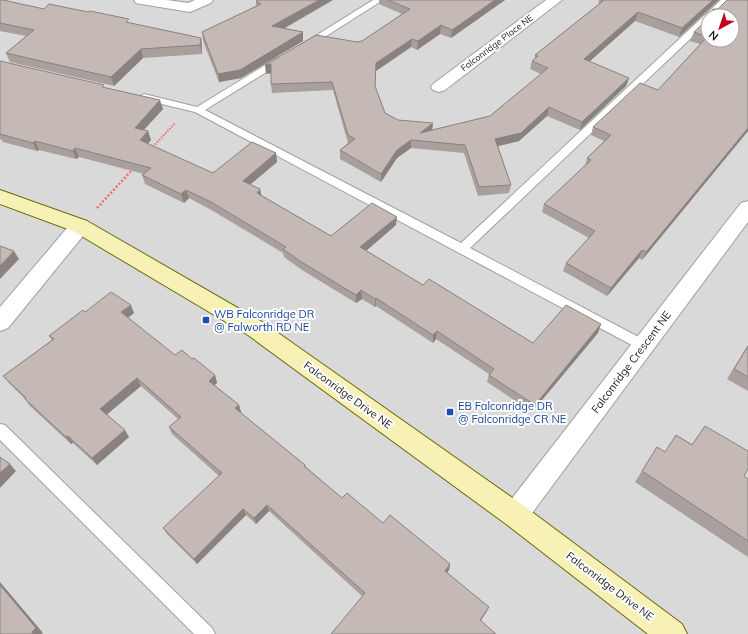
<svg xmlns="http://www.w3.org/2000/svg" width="748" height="634" viewBox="0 0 748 634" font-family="Mulish,sans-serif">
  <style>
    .residential { fill: #dad9d9; fill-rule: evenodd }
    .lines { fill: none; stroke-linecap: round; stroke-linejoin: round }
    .lane-casing { stroke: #a0a0a0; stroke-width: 2 }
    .street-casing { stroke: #a0a0a0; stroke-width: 2 }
    .secondary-casing { stroke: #6e6b07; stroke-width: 2 }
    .path-far1 { stroke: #f66a6f; stroke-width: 2; stroke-dasharray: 1.5 1.5; stroke-linecap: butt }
    .path { stroke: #f66a6f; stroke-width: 2.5; stroke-dasharray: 2 2; stroke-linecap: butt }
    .lane { fill: #fff; fill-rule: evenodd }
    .street { fill: #fff; fill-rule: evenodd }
    .secondary { fill: #f7f1b5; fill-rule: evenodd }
    .wall { fill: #a99f9c }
    .shaded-wall { fill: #89827f }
    .building { fill: #c4b9b5; stroke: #89827f }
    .transit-dot { fill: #1a4fb4; stroke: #fff; stroke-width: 1.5 }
    .labels { text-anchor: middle; stroke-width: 4; stroke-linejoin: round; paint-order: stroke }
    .far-street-label { font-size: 9px; fill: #1c1c1c; stroke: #fff }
    .transit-label { font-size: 11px; fill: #164399; stroke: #fff; text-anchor: start }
    .street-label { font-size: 11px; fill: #1c1c1c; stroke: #fff }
  </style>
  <rect width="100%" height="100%" fill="#ede8e1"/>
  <path class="residential" d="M0 0H748V634H0ZM708 16H732V40H708Z"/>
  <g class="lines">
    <defs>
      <path id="lane" d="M373 0H383L309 47 306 48 301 45Z
        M721 0H730L714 16H708V22L470 248 648 342 650 346 648 350 643 351 195 112 141 99 139 97 144 94 197 107 277 58H283L285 60 283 62 205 110 461 243Z
        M0 424 5 425 212 628 215 634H194L0 440Z"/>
      <path id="street" d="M134 0H167L188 3 195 0H213L211 3 190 12 141 4 136 3Z
        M546 0H562L445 90 439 92 433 90 431 87 433 84Z
        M748 201V222L524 524 515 528 506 524 502 515 506 506 741 203Z
        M80 219 87 221 90 226 87 231 8 328 0 331V307L73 221Z"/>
      <path id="secondary" d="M0 190 87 221 264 323 524 506 682 624 687 634H648L506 524 248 335 73 231 0 204Z"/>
    </defs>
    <use href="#lane" class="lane-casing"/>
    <use href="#street" class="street-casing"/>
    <use href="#secondary" class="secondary-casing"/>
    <path class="path-far1" d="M151 149 175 123"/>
    <path class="path" d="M97 208 133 169"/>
    <use href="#lane" class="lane"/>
    <use href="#street" class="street"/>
    <use href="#secondary" class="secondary"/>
  </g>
  <path class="wall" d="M0 0 44 9 130 23 201 38 202 47V54L143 58 114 86 10 62 6 53 26 36 0 31Z
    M258 0 284 29 303 41 241 78 219 82 203 41 202 32 256 6V1Z
    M379 0H505L451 38 440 34 417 50 411 47 376 71 375 87 385 113 398 120 432 130 490 116 541 74 530 69 532 61 535 58V55L598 5 599 0H719L679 37 635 21 589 62 629 78 626 86 580 130 547 116 519 141 498 146 511 185 509 193 478 196 464 153 411 148 397 158 381 182 340 159V150L348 143 333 90 272 93 271 84V73L266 74 362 41 402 14 379 4Z
    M748 0V131L642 260 639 258 607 296 563 271 566 263 589 238 542 212 544 204 585 166 587 158 604 141 591 135 593 127 658 90 700 44 690 41 694 32 732 16H710L713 9H718Z
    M0 61 105 88 163 109 144 130 148 131 151 140 147 144 213 173 276 153 277 162 250 184 260 189 261 195 331 236 396 225 366 251 423 285 533 343 601 324 598 333 532 412 487 382 489 374 436 339 433 343 376 306 375 307 362 299 356 303 302 270 284 257 283 253 213 211 189 198 184 203 145 184 142 175 144 174 79 157 76 159 39 150 37 151 3 142 2 140 0 139Z
    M85 312 134 313 128 318 175 355 192 359 215 375 217 383 214 385 239 405 241 412 240 413 305 465 306 467 342 498 450 564 449 570 447 572 487 611 362 596 269 511 256 524 246 515 197 564 167 534 163 528 219 476 172 434 169 427 178 419 141 386 107 414 129 437 97 465 73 443 71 444 30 406 25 399 9 383 3 376 52 340 49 336Z
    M748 345V391L727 379Z
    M705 426 744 476 748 479V557L635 482 657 447 665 452 676 435 692 444Z"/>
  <path class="shaded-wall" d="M319 0H333L273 35 272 26Z
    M495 0H505L451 38 452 30Z
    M713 0H719L679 37 682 28Z
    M638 12 635 21 582 68 584 59Z
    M441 25 440 34 417 50 418 41Z
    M303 32V41L241 78 219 82 218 74Z
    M201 38 202 47V54L200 45Z
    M412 39 411 47 376 71 375 94 376 63Z
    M141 49 143 58 114 86 111 77Z
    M271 64 273 73 266 74 265 65Z
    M629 78 626 86 580 130 582 122Z
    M160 100 163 109 138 136 135 128Z
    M549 107 547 116 519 141 494 147 495 139Z
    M433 123 432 132 420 133Z
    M748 128V131L642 260 646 252Z
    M148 131 151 140 143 149 140 140Z
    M411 140V148L397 158 381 182V174L397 150Z
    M35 141 39 150 37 151 33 143Z
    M75 148 79 157 76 159 73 151Z
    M276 153 277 162 245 189 243 181Z
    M260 189 262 198 257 193Z
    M186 190 189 198 184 203 181 194Z
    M397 217 396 225 360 256V247Z
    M642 250 639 258 607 296 611 288Z
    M14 251 19 259 0 279V266Z
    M361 290 362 299 356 303V295Z
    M376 298V306L375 307V299Z
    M131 305 134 313 125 320 121 312Z
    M601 324 598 333 532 412 535 405Z
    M437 331 436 339 433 343V335Z
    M215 375 217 383 211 388 209 381Z
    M137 378 141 386 105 416 100 409Z
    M239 405 241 412 237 415 235 408Z
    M125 430 129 437 97 465 92 458Z
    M68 436 73 443 71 444 66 437Z
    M10 464 16 471 0 488V473Z
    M267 505 269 511 256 524 254 518Z
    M243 509 246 515 197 564 194 559Z
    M450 564 449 570 444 576 445 571Z
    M0 582 43 633 41 634H33L0 585Z
    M489 607 487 611 478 625 480 620Z"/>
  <path class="building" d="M0 0H3L44 9 49 4 88 12 90 11 129 19 126 22 201 38 200 45 141 49 111 77 6 53 34 30 0 23Z
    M258 0H319L272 26 303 32 240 70 218 74 202 32 261 4 256 1Z
    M388 0H495L452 30 441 25 418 41 412 39 376 63 375 86 385 113 398 120 433 123 420 133 490 116 548 68 532 61 538 56 535 55 603 1 601 0H713L682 28 638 12 584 59 629 78 582 122 549 107 521 133 495 139 511 185 479 187 465 145 411 140 397 150 381 174 340 150 355 139 348 135 332 82 271 84V64L265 65 316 35 357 42 362 41 410 9Z
    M727 0H748V128L646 252 642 250 611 288 566 263 595 231 544 204 591 160 587 158 611 135 593 127 640 83 658 90 707 37 694 32 708 19V40H732V16H711L712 15 713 9H718Z
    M0 61 104 85 102 87 160 100 135 128 148 131 140 140 213 173 252 142 276 153 243 181 260 189 257 193 331 236 372 203 397 217 360 247 423 285 429 279 533 343 566 305 601 324 535 405 489 375 494 369 437 331 433 335 376 298 375 299 361 290 356 295 300 261 283 249 286 247 211 202 186 190 181 194 142 175 151 168 75 148 73 151 35 141 33 143 0 134Z
    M0 246 14 251 0 266Z
    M111 292 131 305 121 312 175 355 182 350 192 359 194 358 215 375 209 381 239 405 235 408 305 465 304 466 342 498 347 493 383 523 390 515 450 564 445 571 489 607 480 620 496 634H331L365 593 267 505 254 518 243 509 194 559 163 528 222 473 169 427 181 417 137 378 100 409 125 430 92 458 68 436 66 437 25 399 26 398 3 376 54 339 49 336 83 310 85 312Z
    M748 346V377L734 369Z
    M705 426 748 451V469L744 476 748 479V541L642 471 657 447 665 452 676 435 692 445Z
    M0 457 10 464 0 473Z
    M0 585 36 628 32 632 33 634H0Z"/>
  <g class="transit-dot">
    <rect x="202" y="316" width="8" height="8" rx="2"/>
    <rect x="446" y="408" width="8" height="8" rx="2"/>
  </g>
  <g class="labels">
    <g class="far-street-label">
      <text transform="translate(497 43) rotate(-37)" y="3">Falconridge Place NE</text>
    </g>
    <g class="transit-label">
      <text x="214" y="318">WB Falconridge DR<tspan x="214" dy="13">@ Falworth RD NE</tspan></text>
      <text x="458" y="410">EB Falconridge DR<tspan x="458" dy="13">@ Falconridge CR NE</tspan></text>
    </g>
    <g class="street-label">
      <text transform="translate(631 362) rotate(-53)" y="4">Falconridge Crescent NE</text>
      <text transform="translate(348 395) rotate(36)" y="4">Falconridge Drive NE</text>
      <text transform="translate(610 586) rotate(37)" y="4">Falconridge Drive NE</text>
    </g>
  </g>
  <g transform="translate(720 28) rotate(220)"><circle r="19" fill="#ffffff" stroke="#a4a4a4"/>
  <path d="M0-3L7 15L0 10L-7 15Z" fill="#c2051f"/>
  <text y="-6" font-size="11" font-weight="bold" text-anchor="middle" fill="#1c1c1c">N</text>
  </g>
</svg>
